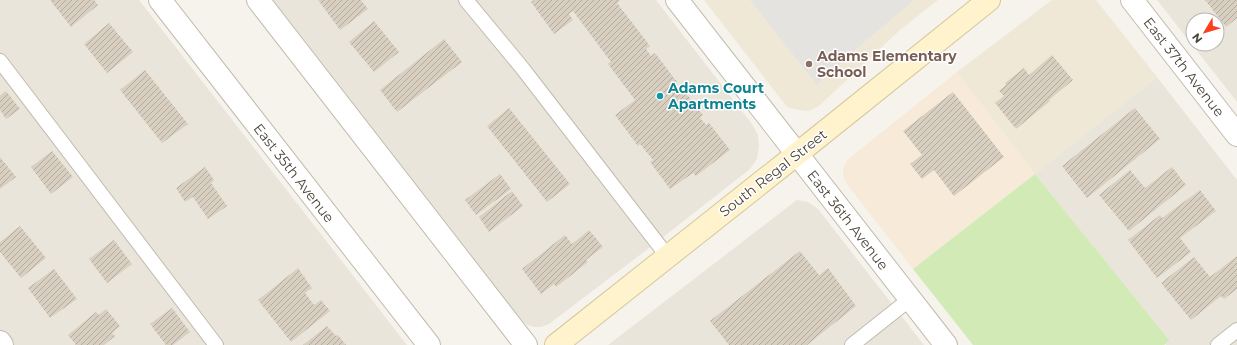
<svg xmlns="http://www.w3.org/2000/svg" width="1237" height="345" viewBox="0 0 1237 345" font-family="Montserrat,sans-serif">
  <style>
    .residential { fill: #eae5da; fill-rule: evenodd }
    .commercial { fill: #f7ead8 }
    .education { fill: #efe8d6 }
    .green { fill: #d2eab5 }
    .parking { fill: #e5e3e0 }
    .building { fill: url(#building-hatch) }
    .lines { fill: none; stroke-linecap: round; stroke-linejoin: round }
    .service-casing { stroke: #c2bbae; stroke-width: 16 }
    .minor-casing { stroke: #c2bbae; stroke-width: 24 }
    .tertiary-casing { stroke: #c2bbae; stroke-width: 24 }
    .secondary-casing { stroke: #d6c79b; stroke-width: 24 }
    .service { stroke: #fff; stroke-width: 14 }
    .minor { stroke: #fff; stroke-width: 22 }
    .tertiary { stroke: #fff; stroke-width: 22 }
    .secondary { stroke: #fff3cd; stroke-width: 22 }
    .education-dot { fill: #8d6e63; stroke: #fff; stroke-width: 1.5 }
    .culture-dot { fill: #0f9aa8; stroke: #fff; stroke-width: 1.5 }
    .labels { text-anchor: middle; stroke-width: 3; stroke-linejoin: round; paint-order: stroke }
    .education-label { font-size: 14px; font-weight: bold; fill: #785e54; stroke: #fff; text-anchor: start }
    .street-label { font-size: 14px; fill: #4b4439; stroke: #fff }
    .culture-label { font-size: 14px; font-weight: bold; fill: #0d838f; stroke: #fff; text-anchor: start }
  </style>
  <defs>
    <pattern id="building-hatch" width="6" height="6" patternUnits="userSpaceOnUse"><rect width="6" height="6" fill="#d8cfc1"/><path d="M-1 1l2-2M0 6l6-6M5 7l2-2" fill="none" stroke="#b1aa9e"/></pattern>
  </defs>
  <rect width="100%" height="100%" fill="#f6f3ec"/>
  <path class="residential" d="M0 0H139L407 345H0Z
    M273 0H656L752 124 758 135 759 147 757 159 750 169 653 245 549 324 541 327H534L527 325 520 318Z
    M1157 0H1237V102ZM1193 20H1217V44H1193Z
    M1157 77 1237 180V345H1165L1184 330 1170 341 1035 174Z
    M797 200 808 202 818 209 924 345H608Z"/>
  <path class="commercial" d="M957 72 1035 174 913 269 846 183 843 176V169L846 162 852 156Z"/>
  <path class="education" d="M704 0H938L900 30 819 106 809 111 798 110 787 107Z
    M1052 0H1096L1157 77 1035 174 957 72Z"/>
  <path class="green" d="M1035 174 1170 341 1164 345H973L913 269Z"/>
  <path class="parking" d="M750 0H914L863 43 817 85Z"/>
  <path class="building" d="M50 0H94L98 5 71 27Z
    M318 0H361L368 9 340 30Z
    M534 0H619L620 1 617 3 650 46 646 49 651 56 655 53 677 82 672 84 678 92 682 88 703 115 700 118 706 125 709 123 730 150 696 176 693 173 670 189 650 162 653 160 640 144 638 146 615 115 635 100 608 64 611 62 573 11 569 14 573 20 554 34 531 2Z
    M1205 0H1237V18L1226 27Z
    M374 21 399 52 374 72 349 42Z
    M109 23 133 52 107 73 84 44Z
    M444 39 462 62 397 112 380 90Z
    M1052 55 1073 80 1049 100 1050 101 1016 129 995 103 1004 96 999 91 1006 85 1005 83 1024 68 1029 75Z
    M145 70 188 124 162 143 120 90Z
    M6 91 20 109 6 119 0 110V96Z
    M953 92 1004 157 954 196 934 170 922 179 910 164 922 155 903 131Z
    M509 108 570 184 547 202 487 126Z
    M1135 108 1160 139 1087 198 1062 166Z
    M52 151 73 177 51 194 31 167Z
    M0 157 16 177 0 189Z
    M205 167 214 180 211 183 227 206 208 219 193 197 185 202 176 188Z
    M1172 167 1186 185 1129 231 1099 195 1130 170 1145 188Z
    M500 174 511 189 476 215 465 200Z
    M1200 190 1216 211 1180 238 1191 252 1157 278 1128 240 1160 215 1162 218Z
    M512 191 523 206 489 232 479 217Z
    M20 226 46 258 21 278 0 252V242Z
    M589 230 603 247 586 260 588 262 556 287 554 284 541 294 522 269 565 235 572 244Z
    M114 240 132 264 107 283 89 259Z
    M800 251 819 275 828 268 856 306 807 345H729L710 321Z
    M1237 256V289L1224 299 1221 296 1191 320 1161 283 1194 257 1210 277Z
    M298 268 312 288 305 293 314 305 321 300 330 311 291 342 258 300Z
    M54 269 77 299 50 318 28 288Z
    M172 308 190 332 173 345H166L150 324Z
    M106 309 120 326 112 333 115 336 104 345H76L68 335 96 312 99 315Z
    M327 326 336 336 338 335 346 345H303Z"/>
  <g class="lines">
    <defs>
      <path id="service" d="M466 0 523 69 668 257
        M0 61 216 345
        M852 345 910 299
        M1218 345 1237 330"/>
      <path id="minor" d="M160 0 429 345
        M258 0 526 345
        M677 0 946 345
        M0 342 2 345"/>
      <path id="tertiary" d="M1132 0 1237 135"/>
      <path id="secondary" d="M556 345 797 154 989 0"/>
    </defs>
    <use href="#service" class="service-casing"/>
    <use href="#minor" class="minor-casing"/>
    <use href="#tertiary" class="tertiary-casing"/>
    <use href="#secondary" class="secondary-casing"/>
    <use href="#service" class="service"/>
    <use href="#minor" class="minor"/>
    <use href="#tertiary" class="tertiary"/>
    <use href="#secondary" class="secondary"/>
  </g>
  <circle class="education-dot" cx="809" cy="64" r="4"/>
  <circle class="culture-dot" cx="660" cy="96" r="4"/>
  <g class="labels">
    <g class="education-label">
      <text x="817" y="61">Adams Elementary<tspan x="817" dy="16">School</tspan></text>
    </g>
    <g class="street-label">
      <text transform="translate(1184 67) rotate(52)" y="5">East 37th Avenue</text>
      <text transform="translate(294 173) rotate(52)" y="5">East 35th Avenue</text>
      <text transform="translate(773 173) rotate(-38)" y="5">South Regal Street</text>
      <text transform="translate(848 220) rotate(52)" y="5">East 36th Avenue</text>
    </g>
    <g class="culture-label">
      <text x="668" y="93">Adams Court<tspan x="668" dy="16">Apartments</tspan></text>
    </g>
  </g>
  <g transform="translate(1205 32) rotate(232)"><circle r="19" fill="#ffffff" stroke="#b7b4b0"/>
  <path d="M0-3L7 15L0 10L-7 15Z" fill="#fc3f1d"/>
  <text y="-6" font-size="11" font-weight="bold" text-anchor="middle" fill="#4b4439">N</text>
  </g>
</svg>
